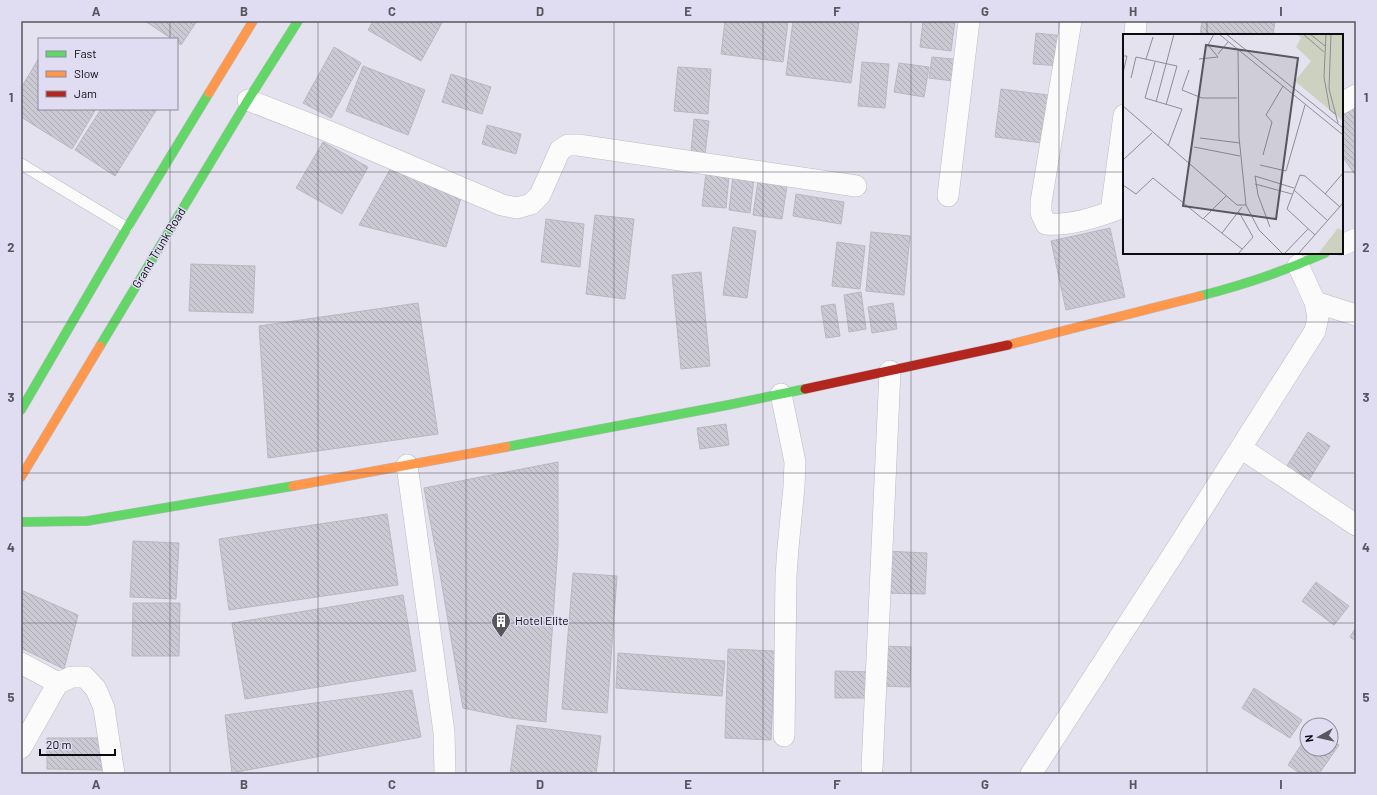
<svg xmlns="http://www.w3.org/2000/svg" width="1377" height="795" viewBox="0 0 1377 795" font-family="Barlow,sans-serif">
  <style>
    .building { fill: url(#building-back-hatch); stroke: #b9b7c0 }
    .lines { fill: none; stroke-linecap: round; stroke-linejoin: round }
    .lane-casing { stroke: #bcbac4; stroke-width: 12 }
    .street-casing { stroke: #bcbac4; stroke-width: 22 }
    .fast-casing { stroke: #bcbac4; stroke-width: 10 }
    .slow-casing { stroke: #bcbac4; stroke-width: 10 }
    .jam-casing { stroke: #bcbac4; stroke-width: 10 }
    .lane { stroke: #fbfbfc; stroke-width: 11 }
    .street { stroke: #fbfbfc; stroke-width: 21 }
    .fast { stroke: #63d668; stroke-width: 9 }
    .slow { stroke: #ff974d; stroke-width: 9 }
    .jam { stroke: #b3261e; stroke-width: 9 }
    .grid { fill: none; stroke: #58565f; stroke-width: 1; stroke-opacity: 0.55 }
    .labels { text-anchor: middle; stroke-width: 3; stroke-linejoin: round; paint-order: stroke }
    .street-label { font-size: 12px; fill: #0c0b12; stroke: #e0ddf3 }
    .poi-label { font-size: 12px; fill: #0c0b12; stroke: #e0ddf3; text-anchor: start }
    .inset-road { fill: none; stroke: #8e8c96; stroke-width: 1 }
    .view { fill: #58565f; fill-opacity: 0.15; stroke: #58565f; stroke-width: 2 }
    .inset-edge { fill: none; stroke: #0c0b12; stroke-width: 2 }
    .neatline { fill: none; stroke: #58565f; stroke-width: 1.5 }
    .grid-label { font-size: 13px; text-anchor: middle; font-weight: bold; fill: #58565f }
  </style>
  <defs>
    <pattern id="building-back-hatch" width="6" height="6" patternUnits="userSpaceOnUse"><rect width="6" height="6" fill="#cbc9d3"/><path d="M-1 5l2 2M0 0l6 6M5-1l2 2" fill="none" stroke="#adabb4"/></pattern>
  </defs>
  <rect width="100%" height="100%" fill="#e4e2ee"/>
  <path class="building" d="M145 21H197L181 45 177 42V39H172Z
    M373 21H443L421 61 368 30Z
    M725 21H788L783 62 721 54Z
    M793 21H859L851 83 786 75Z
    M923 21H955L951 51 920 47Z
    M1202 21H1275L1273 35H1200Z
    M1036 33 1064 36 1062 66 1033 64Z
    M334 47 361 63 331 118 303 103Z
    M932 57 963 60 961 82 929 78Z
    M39 58V109H96L72 149 21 117V88Z
    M862 62 889 64 885 108 858 106Z
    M899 63 929 67 924 97 894 92Z
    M363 66 425 90 408 135 346 111Z
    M678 67 711 69 708 114 674 111Z
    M451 74 491 87 482 114 442 102Z
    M1001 89 1056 96 1050 144 995 137Z
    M1356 103V176L1342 156V113Z
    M101 109H157L115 176 75 150Z
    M694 119 709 121 705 154 691 152Z
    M487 125 521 134 516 154 482 144Z
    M323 142 368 167 342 214 296 188Z
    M392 166 461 198 446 247 359 225Z
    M706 173 729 176 726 208 702 206Z
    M733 176 754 178 750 213 729 210Z
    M758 181 787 185 782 219 753 215Z
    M796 194 844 202 841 224 793 216Z
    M595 215 634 219 625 299 586 294Z
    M546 219 584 224 580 267 541 262Z
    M733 227 756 231 747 298 723 295Z
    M1110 228 1125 297 1066 310 1051 241Z
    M871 232 910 236 904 295 866 291Z
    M837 242 865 246 860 289 832 286Z
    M191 264 255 266 253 313 189 311Z
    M701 272 710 366 681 369 672 275Z
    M861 292 866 329 849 332 844 295Z
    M418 303 438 434 268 458 259 326Z
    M893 303 897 329 872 333 868 307Z
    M835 304 840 336 826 338 821 306Z
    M726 424 729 445 700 449 697 428Z
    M1308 432 1330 446 1307 483 1285 469Z
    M558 462V545L546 722 510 718 463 708 439 568 424 488Z
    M387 514 398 585 229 610 219 539Z
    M133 541 179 543 176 599 130 597Z
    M884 551 927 553 925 594 882 593Z
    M573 573 617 576 607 713 562 709Z
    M1316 582 1349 606 1334 625 1302 601Z
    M21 590 78 615 64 669 21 648Z
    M403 595 416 671 245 699 232 623Z
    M133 603H180L179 656H132Z
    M1356 627V641L1350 637Z
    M881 646 911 647 910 687 880 686Z
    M728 649 775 651 771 740 725 738Z
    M618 653 725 661 722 696 616 688Z
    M835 671 874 672V698H835Z
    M1254 688 1302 720 1290 738 1242 708Z
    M412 690 421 737 232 773 225 715Z
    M517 725 601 736 596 774H510Z
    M1307 736V749H1331V740L1339 745 1319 774H1301L1288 765Z
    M47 738H106V770L47 769Z"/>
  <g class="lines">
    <defs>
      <path id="lane" d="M21 164 127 228"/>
      <path id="street" d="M1071 21 1041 202V213L1046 224C1072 226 1100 216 1124 207
        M1135 35 1136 21
        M248 100 330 132 502 205 517 208 531 204 540 195 560 150 568 145H578L856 186
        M1342 103 1356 95
        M948 196 969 21
        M1111 212 1124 115
        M1342 245 1356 239
        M1315 302 1356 315
        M781 394 795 462 794 487 788 548 786 576 784 736
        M1241 448 1356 525
        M407 465 444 732 445 774
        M21 663 58 683
        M21 748 58 683 72 677H85L96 689 104 708 114 774
        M872 769 890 371
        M1031 774 1174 553 1315 331 1318 317 1315 302 1298 265"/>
      <path id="fast" d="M1200 296C1243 285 1285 271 1325 253
        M100 346 248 100 298 21
        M21 410 127 228 209 93
        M506 447 728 405 805 389
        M21 522 87 521 293 486"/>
      <path id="slow" d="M209 93 253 21
        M1008 345 1200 296
        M21 477 100 346
        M293 486 506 447"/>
      <path id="jam" d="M805 389 1008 345"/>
    </defs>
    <use href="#lane" class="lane-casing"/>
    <use href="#street" class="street-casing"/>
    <use href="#fast" class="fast-casing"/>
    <use href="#slow" class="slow-casing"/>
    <use href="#jam" class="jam-casing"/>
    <use href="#lane" class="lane"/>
    <use href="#street" class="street"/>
    <use href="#fast" class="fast"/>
    <use href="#slow" class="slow"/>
    <use href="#jam" class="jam"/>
  </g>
  <path class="grid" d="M170 21V39M318 21V774M466 21V774M614 21V774M763 21V774M911 21V774M1059 21V774M1207 21V35M170 109V774M21 172H1124M1342 172H1356M1207 253V774M21 322H1356M21 473H1356M21 623H1356"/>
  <defs>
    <symbol id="building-pin" viewBox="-11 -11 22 30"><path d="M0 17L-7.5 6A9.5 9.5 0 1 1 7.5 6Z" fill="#58565f" stroke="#e0ddf3"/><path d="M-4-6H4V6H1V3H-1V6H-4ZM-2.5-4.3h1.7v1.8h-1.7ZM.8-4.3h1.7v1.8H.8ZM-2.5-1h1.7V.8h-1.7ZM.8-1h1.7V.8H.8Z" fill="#fff"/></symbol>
  </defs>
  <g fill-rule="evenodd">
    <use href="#building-pin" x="490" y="610" width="22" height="30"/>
  </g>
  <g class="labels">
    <g class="street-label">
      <text transform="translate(159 248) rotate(-59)" y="4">Grand Trunk Road</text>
    </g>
    <g class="poi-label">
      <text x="515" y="625">Hotel Elite</text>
    </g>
  </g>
  <g transform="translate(1123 34)">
    <rect width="220" height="220" fill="#e4e2ee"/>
    <path d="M174 0H220V87L172 47 188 27 173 13 178 4ZM215 194 220 197V220H195Z" fill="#ccd2bf"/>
    <path class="inset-road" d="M96 0 220 101M103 0 220 94M180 0 201 18M187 0 202 12M203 0 201 43 207 76 212 80M208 0 206 55 215 89M115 15 116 103 123 171 136 196 160 220M95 20 105 8M0 22H4L0 39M23 25 30 3M76 25 95 23 85 11 91 0M32 28 22 64 59 75 45 112M66 36 59 56 79 64H114M8 44 13 23 54 32 43 71M33 68 51 0M0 72 114 171H123M77 104 117 109M71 113 117 122M140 121 149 88 143 81 160 52M0 126 29 99M137 131 163 137 182 71M132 150 169 160M0 151 13 160 30 144 80 185 103 162M171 156 205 187M202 160 220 139M81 185 119 215M147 193 135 161 132 142 171 154M99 199 119 173M192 201 164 175 177 141 182 142 217 173M115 220 130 203 116 178M161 220 185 195M175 220 220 169"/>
    <path class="view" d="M83 11 175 24 153 185 60 172Z"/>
    <rect width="220" height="220" class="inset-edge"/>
  </g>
  <rect width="1377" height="795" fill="none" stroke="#e0ddf3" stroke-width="44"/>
  <rect x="38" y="38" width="140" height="72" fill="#e0ddf3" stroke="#8b8999"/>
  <rect x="46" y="51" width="20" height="6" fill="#63d668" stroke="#8b8999"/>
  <text x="74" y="58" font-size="12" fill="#0c0b12">Fast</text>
  <rect x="46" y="71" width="20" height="6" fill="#ff974d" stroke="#8b8999"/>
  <text x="74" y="78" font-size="12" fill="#0c0b12">Slow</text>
  <rect x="46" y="91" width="20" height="6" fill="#b3261e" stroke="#8b8999"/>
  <text x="74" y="98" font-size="12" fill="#0c0b12">Jam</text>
  <g transform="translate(1319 737) rotate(262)"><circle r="19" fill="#e0ddf3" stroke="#8b8999"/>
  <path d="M0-3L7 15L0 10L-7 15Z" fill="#58565f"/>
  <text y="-6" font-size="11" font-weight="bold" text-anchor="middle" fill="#0c0b12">N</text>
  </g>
  <path d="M40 749v6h75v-6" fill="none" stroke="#0c0b12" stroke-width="2"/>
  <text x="46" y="749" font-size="12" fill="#0c0b12" stroke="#e0ddf3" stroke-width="3" paint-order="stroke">20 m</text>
  <rect x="22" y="22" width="1333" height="751" class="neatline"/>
  <g class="grid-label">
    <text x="96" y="16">A</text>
    <text x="244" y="16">B</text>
    <text x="392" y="16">C</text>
    <text x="540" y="16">D</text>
    <text x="688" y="16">E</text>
    <text x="837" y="16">F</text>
    <text x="985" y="16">G</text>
    <text x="1133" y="16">H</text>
    <text x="1281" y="16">I</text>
    <text x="11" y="102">1</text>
    <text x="1366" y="102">1</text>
    <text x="11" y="252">2</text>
    <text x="1366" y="252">2</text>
    <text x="11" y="402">3</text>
    <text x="1366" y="402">3</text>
    <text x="11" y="552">4</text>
    <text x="1366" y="552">4</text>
    <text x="11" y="702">5</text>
    <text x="1366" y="702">5</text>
    <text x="96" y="789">A</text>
    <text x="244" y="789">B</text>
    <text x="392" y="789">C</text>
    <text x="540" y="789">D</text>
    <text x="688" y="789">E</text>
    <text x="837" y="789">F</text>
    <text x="985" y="789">G</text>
    <text x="1133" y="789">H</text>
    <text x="1281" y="789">I</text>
  </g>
</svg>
